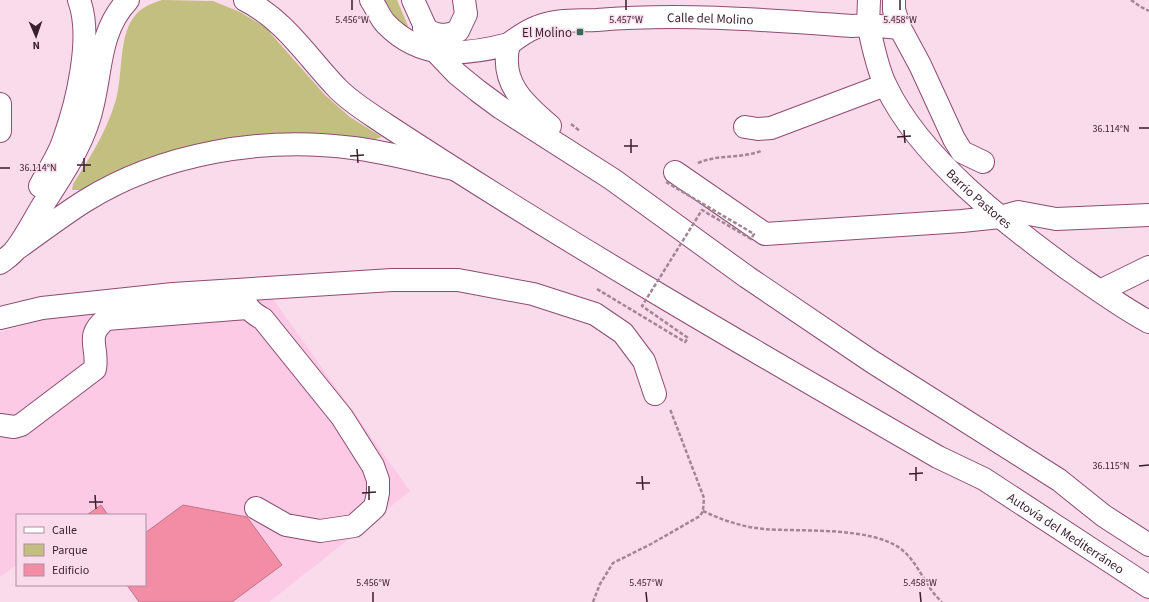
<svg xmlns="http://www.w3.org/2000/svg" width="1149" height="602" viewBox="0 0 1149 602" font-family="'Source Sans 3',sans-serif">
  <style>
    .built { fill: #fccae5 }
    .green { fill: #c3bf80 }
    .building { fill: #f28da5; stroke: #c17486 }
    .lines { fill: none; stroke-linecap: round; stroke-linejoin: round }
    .minor-casing { stroke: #8c4c72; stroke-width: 24 }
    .major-casing { stroke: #8c4c72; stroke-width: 24 }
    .highway-casing { stroke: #8c4c72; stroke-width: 24 }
    .path { stroke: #a38696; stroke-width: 2.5; stroke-dasharray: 4 2; stroke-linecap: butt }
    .minor { stroke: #fff; stroke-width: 22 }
    .major { stroke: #fff; stroke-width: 22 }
    .highway { stroke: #fff; stroke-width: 22 }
    .path-bridge { stroke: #a38696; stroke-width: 2.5; stroke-dasharray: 4 2; stroke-linecap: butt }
    .ticks { fill: none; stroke: #391e2e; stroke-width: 1.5 }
    .poi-dot { fill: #336d55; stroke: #fadbeb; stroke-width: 1.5 }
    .labels { text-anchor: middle; stroke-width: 3; stroke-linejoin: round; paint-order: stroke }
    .street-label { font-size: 13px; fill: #391e2e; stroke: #fadbeb }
    .poi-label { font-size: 13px; fill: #391e2e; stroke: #fadbeb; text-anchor: end }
    .ticks-label { font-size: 10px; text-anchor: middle; fill: #391e2e; stroke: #fadbeb; stroke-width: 3; stroke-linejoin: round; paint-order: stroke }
  </style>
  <rect width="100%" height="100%" fill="#fadbeb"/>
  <path class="built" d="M273 299 410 491 269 602H139L127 585H145V515H17V565L0 577V332L68 313Z"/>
  <path class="green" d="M162 0 213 1 240 12 265 27 325 95 350 117 382 137 375 139 320 135 86 190H72L73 184C90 158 106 132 115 103 125 74 115 24 145 7 150 4 156 2 162 0Z
    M379 0H397L408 26 404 27 399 25Z"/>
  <path class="building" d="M101 505 108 515H87Z
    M183 505 247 517 282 565 232 602H139L127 585H145V533Z"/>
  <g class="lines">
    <defs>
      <g id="minor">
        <path d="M894 0V10L900 28 920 65 954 139 962 152 983 162"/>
        <path d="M424 28C436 36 444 37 458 31L466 14 464 0"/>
        <path id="s1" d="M900 28 868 25C873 44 877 69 886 86 920 158 1005 223 1068 269 1094 287 1121 307 1149 322"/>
        <path id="s2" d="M509 44C518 37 526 31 537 27 556 19 577 21 597 20 682 13 767 20 852 26L868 25 869 0"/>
        <path d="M0 104V131"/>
        <path d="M745 127 758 129 771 128 885 85"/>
        <path d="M675 172 765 234 962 221 1000 217 1018 212 1056 219 1149 215"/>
        <path d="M242 290C244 305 250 312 263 319L342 417 373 466 378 480V493L375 507 354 526 320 531 286 525 256 508"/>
        <path d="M1100 291 1149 267"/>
        <path d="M0 318 42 308 173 294 392 280H458L533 294 595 314 623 333 644 361 655 394"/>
        <path d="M0 425 14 427 21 425 95 369C99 346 84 337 106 319L247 308"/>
      </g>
      <path id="major" d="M40 186C48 171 59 155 64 139 77 103 93 37 79 0
        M15 250C38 234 61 216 85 201 162 153 264 136 353 148 388 152 421 162 454 169
        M0 263C5 259 12 255 16 249 26 236 34 220 43 205 60 178 78 152 88 122 103 79 95 35 128 0"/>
      <g id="highway">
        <path id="s3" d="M245 0C285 20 308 58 338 89 352 103 369 113 385 124 565 242 752 350 938 457L984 479 1149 587"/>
        <path d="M371 0C376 7 380 18 386 24 421 60 463 56 509 44 499 82 524 104 550 126"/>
        <path d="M413 0 437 53 457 74 478 91 501 108 612 179 747 277 871 361 1059 480 1104 516 1149 545"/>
      </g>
    </defs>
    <use href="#minor" class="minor-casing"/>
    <use href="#major" class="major-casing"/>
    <use href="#highway" class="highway-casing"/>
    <path class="path" d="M1131 0 1141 7 1149 11
      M571 124 580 131
      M698 163C718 154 739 159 761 151
      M703 511C722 520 742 527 764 529 801 532 870 526 901 549 919 563 925 587 942 602
      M593 602 600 584 613 563 651 544 700 516 703 511 704 498 670 409"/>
    <use href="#minor" class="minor"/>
    <use href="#major" class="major"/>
    <use href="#highway" class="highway"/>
    <path class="path-bridge" d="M597 289 685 342 688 338 642 306 702 210 751 239 754 234 666 182"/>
  </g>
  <path class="ticks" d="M352 0V10M626 0V10M900 0V10M1139 128H1149M904 130 905 143M897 137 911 136M631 139V153M624 146H638M357 149 358 163M350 156 364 155M84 158V172M77 165H91M0 168H10M1139 466 1149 465M916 467V481M909 474 923 473M642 476 643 490M636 483H650M369 486V500M362 493 376 492M95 495 96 509M89 502H103M373 592V602M646 592 647 602M920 592 921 602"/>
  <rect class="poi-dot" x="576" y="28" width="8" height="8" rx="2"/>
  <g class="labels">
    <g class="street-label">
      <text dy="5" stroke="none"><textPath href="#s2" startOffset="207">Calle del Molino</textPath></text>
      <text dy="5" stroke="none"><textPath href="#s1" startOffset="243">Barrio Pastores</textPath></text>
      <text dy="5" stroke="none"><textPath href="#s3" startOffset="983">Autovía del Mediterráneo</textPath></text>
    </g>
    <g class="poi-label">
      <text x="572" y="37">El Molino</text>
    </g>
  </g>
  <g class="ticks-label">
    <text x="352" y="23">5.456°W</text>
    <text x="626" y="23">5.457°W</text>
    <text x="900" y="23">5.458°W</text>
    <text x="1111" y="132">36.114°N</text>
    <text x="38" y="171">36.114°N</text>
    <text x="1111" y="469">36.115°N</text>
    <text x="373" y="586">5.456°W</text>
    <text x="646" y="586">5.457°W</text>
    <text x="920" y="586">5.458°W</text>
  </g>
  <rect x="16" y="514" width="130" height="72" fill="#fadbeb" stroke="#ad8f9f"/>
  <rect x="24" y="527" width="20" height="6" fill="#ffffff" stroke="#ad8f9f"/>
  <text x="52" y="534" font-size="12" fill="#391e2e">Calle</text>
  <rect x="24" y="544" width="20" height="12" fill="#c3bf80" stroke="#ad8f9f"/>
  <text x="52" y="554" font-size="12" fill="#391e2e">Parque</text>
  <rect x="24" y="564" width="20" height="12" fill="#f28da5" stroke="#ad8f9f"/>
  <text x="52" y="574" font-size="12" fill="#391e2e">Edificio</text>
  <g transform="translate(36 36) rotate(178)" stroke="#fadbeb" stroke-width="3" paint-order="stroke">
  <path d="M0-3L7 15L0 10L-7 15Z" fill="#391e2e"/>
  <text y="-6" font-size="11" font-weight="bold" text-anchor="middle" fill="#391e2e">N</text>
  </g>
</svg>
